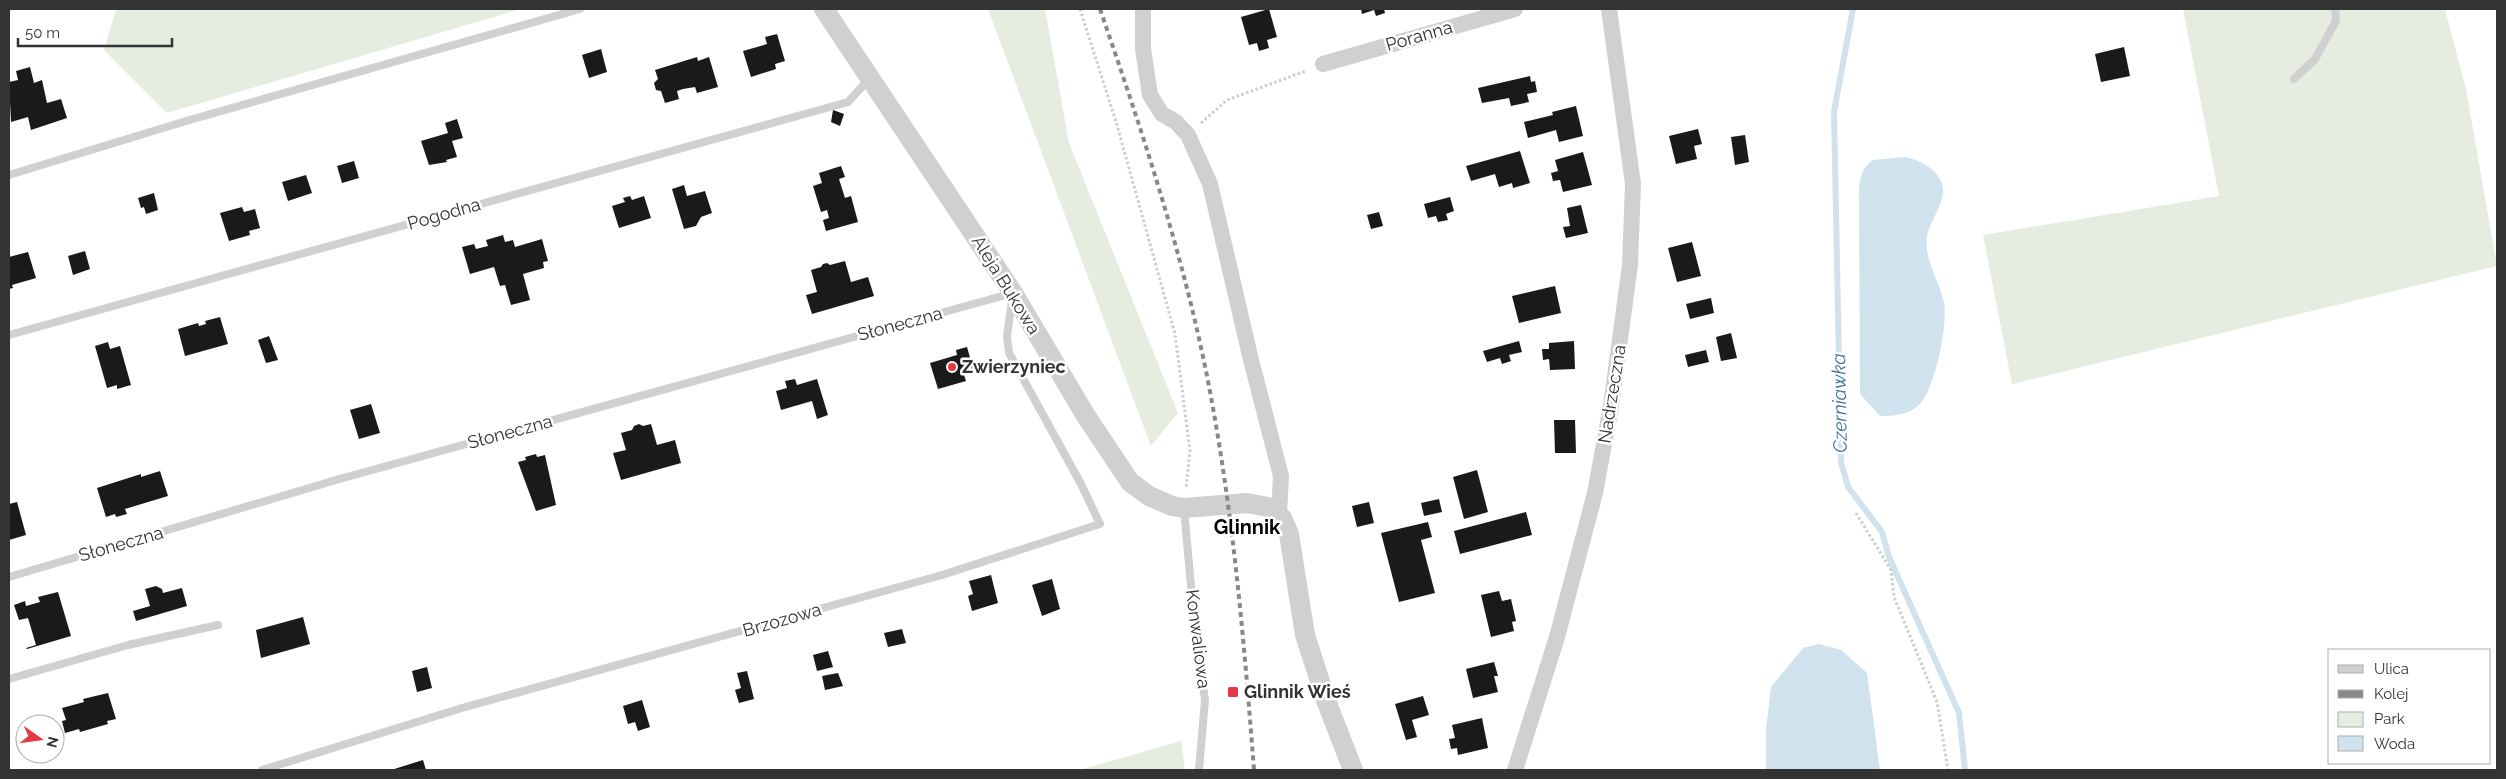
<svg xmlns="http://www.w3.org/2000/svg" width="2506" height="779" viewBox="0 0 2506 779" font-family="Raleway,sans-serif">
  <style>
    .green { fill: #e6ecdf }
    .water { fill: #cfe2ee }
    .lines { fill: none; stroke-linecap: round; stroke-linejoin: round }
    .stream { stroke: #cfe2ee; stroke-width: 6 }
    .building { fill: #1a1a1a }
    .path { stroke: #cdcdcd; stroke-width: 3; stroke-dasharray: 2.5 2.5; stroke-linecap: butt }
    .service { stroke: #d0d0d0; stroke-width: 8 }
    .minor { stroke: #d0d0d0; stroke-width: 16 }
    .tertiary { stroke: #d0d0d0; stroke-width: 20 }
    .rail { stroke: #888; stroke-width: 4; stroke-dasharray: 5 4; stroke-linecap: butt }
    .poi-dot { fill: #e63946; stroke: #fff; stroke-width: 2 }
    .labels { text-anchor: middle; stroke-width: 5; stroke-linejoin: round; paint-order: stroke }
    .street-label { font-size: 18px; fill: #333; stroke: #fff }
    .poi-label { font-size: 18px; font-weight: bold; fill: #333; stroke: #fff; text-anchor: start }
    .water-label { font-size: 19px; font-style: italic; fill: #3f7597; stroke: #fff }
    .quarter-label { font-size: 20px; font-weight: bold; fill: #000; stroke: #fff }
  </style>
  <rect width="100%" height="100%" fill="#fff"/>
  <path class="green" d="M116 9H521L167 113 104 50Z
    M988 9H1045L1069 143 1178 413 1151 446Z
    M2183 9H2445L2466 89 2497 266 2012 384 1983 235 2219 196Z
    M1181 741 1185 770H1079H1080Z"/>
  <path class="water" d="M1906 157C1920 161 1932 166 1940 179 1951 197 1929 220 1927 237 1924 260 1940 282 1944 303 1948 325 1935 389 1919 405 1908 415 1893 416 1880 416L1860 394 1859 186 1863 170 1872 160Z
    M1819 644 1841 650 1867 673 1880 770H1766V730L1771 687 1803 648Z"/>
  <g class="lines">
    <path class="stream" d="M1853 9 1834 112 1841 462 1848 487 1882 532 1889 557 1959 713 1965 770"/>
  </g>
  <path class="building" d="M1269 9 1277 37 1267 40 1269 48 1259 51 1257 43 1249 45 1241 17Z
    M1361 9H1384L1385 13 1376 16 1374 10 1362 14Z
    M777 34 785 61 775 64 776 69 751 77 743 51 767 44 765 37Z
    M2124 47 2130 76 2101 82 2095 54Z
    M601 49 607 72 589 78 582 55Z
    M697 57 698 61 709 57 718 87 697 93 695 87 683 89 677 91 679 99 665 103 661 91 656 90 654 83 658 79 655 70Z
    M30 67 34 83 42 80 47 103 61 99 67 118 31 130 28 117 11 122 9 82 18 80 16 71Z
    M1530 76 1531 82 1535 81 1537 92 1527 94 1529 102 1511 106 1509 98 1482 103 1478 88Z
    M1576 106 1583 136 1559 142 1556 130 1528 138 1524 122 1553 115 1552 112Z
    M833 110 844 114 840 126 831 122Z
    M457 119 463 138 452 141 457 157 446 160 447 162 429 165 421 141 448 133 445 123Z
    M1698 129 1702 144 1694 146 1697 159 1676 164 1669 136Z
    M1745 135 1749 162 1735 165 1731 137Z
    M1520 151 1530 183 1513 188 1512 183 1499 187 1495 174 1471 181 1466 166Z
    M1583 152 1592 185 1563 192 1560 180 1553 181 1551 173 1558 171 1555 160Z
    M354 161 359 178 342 183 337 166Z
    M841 166 845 177 839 179 845 198 851 196 858 222 826 231 823 220 829 218 827 210 821 212 813 186 822 183 819 173Z
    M306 175 312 193 288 201 282 182Z
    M684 185 687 196 705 191 712 213 701 217 696 226 684 229 672 189Z
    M154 193 158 210 146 214 144 207 141 208 138 198Z
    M630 196 632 200 644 196 651 218 619 228 612 206 625 202 623 198Z
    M1450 197 1454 211 1446 214 1448 220 1438 222 1436 216 1428 218 1424 204Z
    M1581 205 1588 233 1566 238 1563 227 1570 226 1567 208Z
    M242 207 244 212 255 209 260 228 249 231 250 235 229 241 220 213Z
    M1379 212 1383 226 1371 229 1367 215Z
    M503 235 505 242 513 240 515 247 542 239 548 261 543 262 544 268 523 274 530 300 511 305 505 285 500 286 494 267 470 274 462 247 474 244 476 249 488 246 486 240Z
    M1692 242 1701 276 1677 282 1668 248Z
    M85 251 90 269 73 275 68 256Z
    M28 252 36 278 12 285 13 288 9 289V257Z
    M845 261 851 282 868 277 874 296 812 314 806 295 817 292 811 270 821 267 823 264 827 263 830 265Z
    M1555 286 1561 313 1519 323 1512 296Z
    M1711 298 1714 313 1690 319 1686 304Z
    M220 317 228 344 185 356 178 329 198 323 199 326 206 324 205 321Z
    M1731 333 1737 358 1721 361 1716 337Z
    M269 336 278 360 266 363 258 340Z
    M1519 341 1522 352 1509 355 1511 361 1502 364 1500 358 1487 362 1483 351Z
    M1574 341 1575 369 1550 370 1549 359 1543 360 1542 349H1549V343Z
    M108 342 110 349 120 346 131 385 117 389V385L107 388 95 346Z
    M967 347 974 372 964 375 966 381 938 389 930 363 957 355 956 350Z
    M1706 350 1709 362 1688 367 1685 355Z
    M795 379 797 385 817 379 828 415 817 419 812 401 781 410 776 391 787 388 785 381Z
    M371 404 380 433 359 439 350 410Z
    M1554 420H1575L1576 453H1555Z
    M639 424 643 426 651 424 657 445 675 440 681 463 621 480 613 453 626 450 621 433 632 430 634 426Z
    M536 454 537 457 545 455 556 505 536 511 518 462 526 460 525 457Z
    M1477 470 1488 512 1464 519 1453 477Z
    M160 471 168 496 125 509 127 514 116 517 115 514 106 517 97 488 141 474V477Z
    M1439 499 1442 512 1424 516 1421 503Z
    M17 502 26 535 9 540V504Z
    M1369 502 1374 523 1357 527 1352 506Z
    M1526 512 1532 535 1460 554 1454 531Z
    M1428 522 1432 537 1421 540 1435 593 1399 602 1381 533Z
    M991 575 998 603 972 611 968 596 973 594 969 581Z
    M1052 579 1060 609 1042 616 1032 585Z
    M156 586 162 589 163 593 182 588 187 606 136 621 133 611 150 606 145 589Z
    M1499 591 1502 601 1511 599 1516 621 1512 622 1514 631 1491 637 1481 595Z
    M58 592 71 636 27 649 26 648 36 645 28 618 19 620 14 605 25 601 26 606 40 602 38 597Z
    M303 617 310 644 261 658 256 630Z
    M902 629 906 643 888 647 884 633Z
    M828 651 833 667 817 671 813 655Z
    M1494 662 1498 676H1494L1498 692 1473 698 1466 669Z
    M427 667 432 688 417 692 412 671Z
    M747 671 754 699 739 703 735 690 741 688 737 673Z
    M838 673 843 686 825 690 822 676Z
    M108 693 116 719 107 721 108 724 80 732 79 729 65 733 62 721 66 720 62 708 84 702 83 699Z
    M1423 696 1429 715 1412 720 1417 737 1406 740 1395 704Z
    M642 700 650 727 638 731 635 722 628 724 623 706Z
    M1482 718 1488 748 1458 755 1457 748 1451 749 1449 739 1455 738 1452 725Z
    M423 760 426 770H391Z"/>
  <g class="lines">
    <path class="path" d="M1080 9 1117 125 1175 334 1190 451 1186 488
      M1201 123 1227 100 1306 71
      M1856 513 1891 570 1894 597 1937 702 1948 770"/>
    <path class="service" d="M2294 79 2315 59 2336 21 2335 9
      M9 175 186 121 580 9
      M9 335 848 102 869 79
      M1184 509 1195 630 1205 700 1199 770
      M9 577 336 480 1013 293 1007 336 1009 353 1081 484 1100 524 942 575 462 708 262 770
      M9 679 128 645 218 625"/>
    <path class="minor" d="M1143 9V49L1150 95 1162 114 1176 122 1188 135 1210 184 1251 360 1281 476 1279 514
      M1323 64 1515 9
      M1515 770 1557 637 1595 493 1611 406 1630 265 1633 184 1609 9"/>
    <path class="tertiary" d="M824 9 1013 293 1086 416 1130 482 1149 496 1172 506 1184 508 1247 503 1268 507 1282 518 1289 534 1305 635 1327 703 1353 770"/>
    <path class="rail" d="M1100 9C1142 131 1183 254 1208 381 1233 510 1244 640 1254 770"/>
  </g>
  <g class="poi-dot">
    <circle cx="952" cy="367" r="5"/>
    <rect x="1227" y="686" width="12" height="12" rx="2.5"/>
  </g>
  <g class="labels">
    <g class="street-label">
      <text transform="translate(1419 36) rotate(-16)" y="6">Poranna</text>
      <text transform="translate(444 214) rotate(-16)" y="6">Pogodna</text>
      <text transform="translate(1006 285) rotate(58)" y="6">Aleja Bukowa</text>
      <text transform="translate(900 324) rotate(-15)" y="6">Słoneczna</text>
      <text transform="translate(1612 394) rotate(-81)" y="6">Nadrzeczna</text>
      <text transform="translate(510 432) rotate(-15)" y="6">Słoneczna</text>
      <text transform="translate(121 544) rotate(-16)" y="6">Słoneczna</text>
      <text transform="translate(782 620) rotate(-16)" y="6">Brzozowa</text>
      <text transform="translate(1198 639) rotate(83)" y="6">Konwaliowa</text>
    </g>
    <g class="poi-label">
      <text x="962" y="373">Zwierzyniec</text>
      <text x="1244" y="698">Glinnik Wieś</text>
    </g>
    <g class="water-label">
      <text transform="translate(1839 403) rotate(-91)" y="7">Czerniawka</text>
    </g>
    <g class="quarter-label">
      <text x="1247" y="534">Glinnik</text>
    </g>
  </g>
  <rect width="2506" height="779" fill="none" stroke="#333333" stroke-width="20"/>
  <rect x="2328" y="649" width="162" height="115" fill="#ffffff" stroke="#adadad"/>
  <rect x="2338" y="665" width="25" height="8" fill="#d0d0d0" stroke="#adadad"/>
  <text x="2374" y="674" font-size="15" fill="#333333">Ulica</text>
  <rect x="2338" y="690" width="25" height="8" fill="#888888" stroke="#adadad"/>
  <text x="2374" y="699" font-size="15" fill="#333333">Kolej</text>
  <rect x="2338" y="712" width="25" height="15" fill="#e6ecdf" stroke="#adadad"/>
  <text x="2374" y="724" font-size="15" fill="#333333">Park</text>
  <rect x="2338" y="736" width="25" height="15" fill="#cfe2ee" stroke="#adadad"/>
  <text x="2374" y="749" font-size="15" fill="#333333">Woda</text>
  <g transform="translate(40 739) rotate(104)"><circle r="24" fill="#ffffff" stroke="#adadad"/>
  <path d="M0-4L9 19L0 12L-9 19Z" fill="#e63946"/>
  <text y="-8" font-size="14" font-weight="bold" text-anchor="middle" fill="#333333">N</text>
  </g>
  <path d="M18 38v8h154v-8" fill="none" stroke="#333333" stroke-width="2.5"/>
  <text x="25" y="38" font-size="15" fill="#333333" stroke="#ffffff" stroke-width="4" paint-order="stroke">50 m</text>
</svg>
